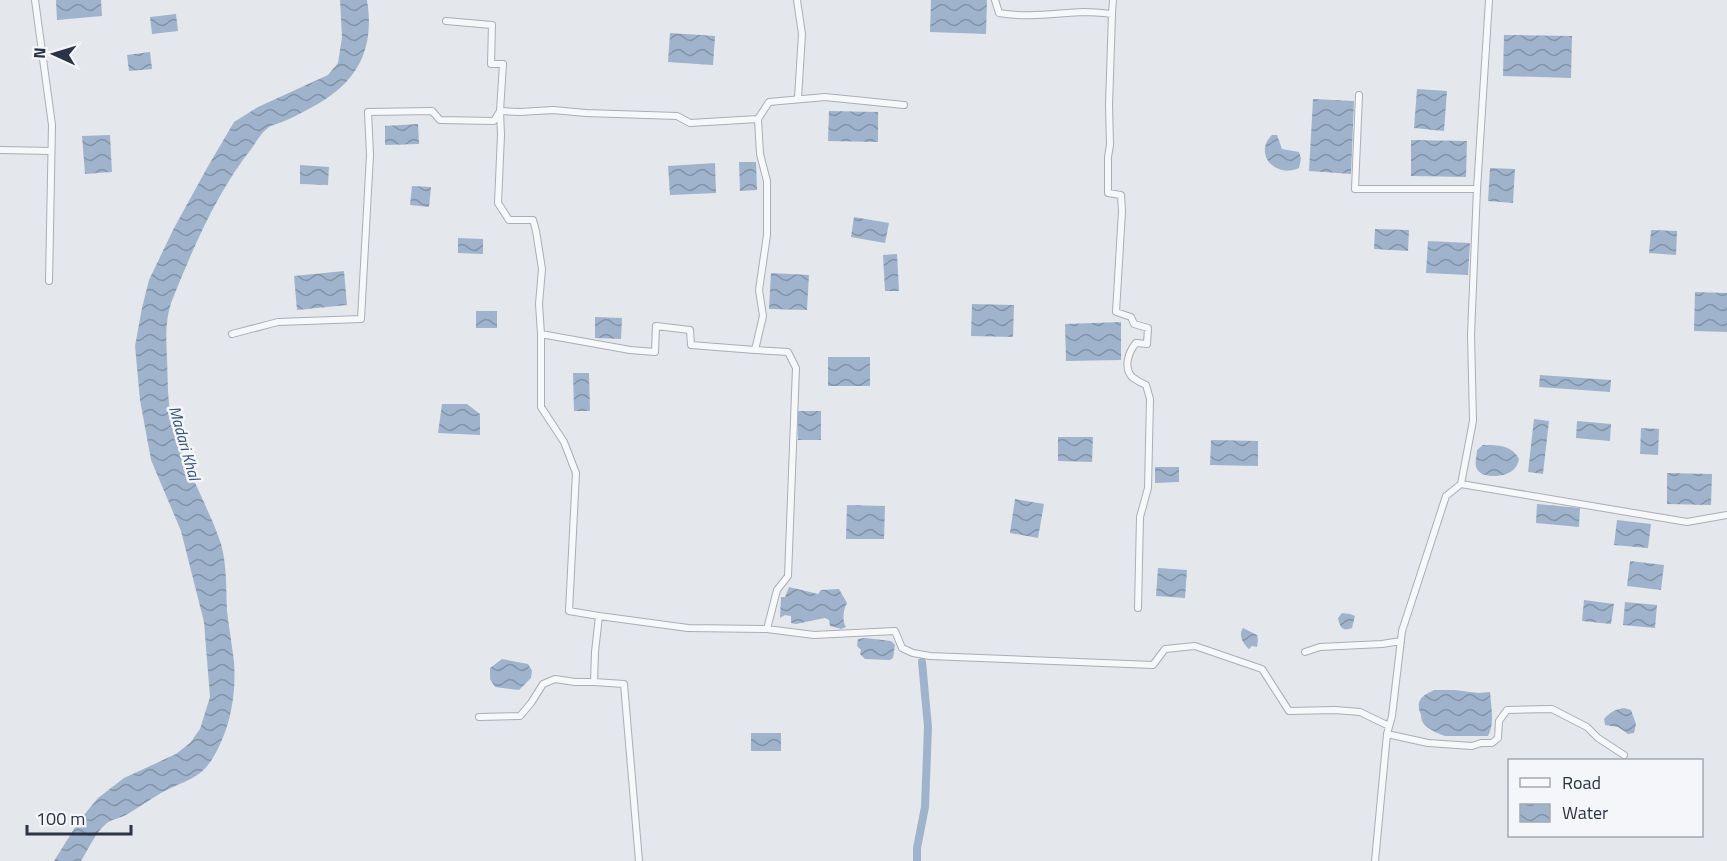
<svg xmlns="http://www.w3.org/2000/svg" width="1727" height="861" viewBox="0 0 1727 861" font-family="'Titillium Web',sans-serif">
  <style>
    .water { fill: url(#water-waves) }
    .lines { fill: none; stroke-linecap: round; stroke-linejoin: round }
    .canal { stroke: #9fb4cc; stroke-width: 8 }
    .street-casing { stroke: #a9aeb7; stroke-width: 8 }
    .street { stroke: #f7f8fa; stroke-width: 6 }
    .labels { text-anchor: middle; stroke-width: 5; stroke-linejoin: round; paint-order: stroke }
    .water-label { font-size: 16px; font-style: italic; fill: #34527a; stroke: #f4f6f9 }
  </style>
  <defs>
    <pattern id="water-waves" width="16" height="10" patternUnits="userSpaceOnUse" patternTransform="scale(1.5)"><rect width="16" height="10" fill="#9fb4cc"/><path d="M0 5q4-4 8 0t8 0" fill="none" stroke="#8293a7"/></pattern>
  </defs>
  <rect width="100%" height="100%" fill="#e4e7ec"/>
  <path class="water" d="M56 0H101L102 16 57 20Z
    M340 0H367C376 55 353 87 305 111 297 115 290 119 282 122 278 124 271 125 268 128 261 133 256 142 252 148 217 192 194 246 173 298 165 317 166 339 167 359 168 379 167 401 172 420 182 464 207 502 221 544 227 565 226 589 227 611 229 628 232 645 234 662 236 689 232 718 221 742 205 779 192 777 161 793 149 800 138 808 126 815 120 818 113 819 107 823 95 833 89 848 81 861H54L79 821 98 798 124 778 176 754 190 743 200 729 210 697 204 622 181 531 151 460 140 400 135 346 142 308 149 280 174 228 207 168 234 122 258 107 328 75 338 63 342 37Z
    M931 0H987L986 34 930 32Z
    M176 14 178 31 152 34 150 17Z
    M670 33 715 36 713 65 668 62Z
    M1504 35 1572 36 1571 78 1503 76Z
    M150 52 152 69 129 71 127 55Z
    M1417 89 1447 91 1444 131 1414 128Z
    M1313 99 1354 101 1351 174 1309 171Z
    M829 111 878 112V142L828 141Z
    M418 124 419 144 385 145V126Z
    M110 135 112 172 85 174 82 136Z
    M1272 135H1277L1282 149 1299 152 1301 158 1299 168C1275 179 1253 153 1272 135Z
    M1411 140 1467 141 1466 177 1411 176Z
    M739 162H756L757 190 740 191Z
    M715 163 716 193 670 195 668 166Z
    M300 165 329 167 328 185 300 184Z
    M1490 168 1515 169 1513 203 1488 201Z
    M412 186 431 187 429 207 410 205Z
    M854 217 889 223 885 243 851 237Z
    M1375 229 1409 230 1408 251 1374 249Z
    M1651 230 1677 231 1676 255 1649 253Z
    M458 238 483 239V254L458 253Z
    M1428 241 1470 243 1468 275 1426 273Z
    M897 254 899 291H885L883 255Z
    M344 271 347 305 297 310 294 276Z
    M771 273 809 275 807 310 769 309Z
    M1695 292 1727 293V332L1694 331Z
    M972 304 1014 305 1013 337 971 336Z
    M476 311H497V328H476Z
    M595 317 622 318 621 339 595 338Z
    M1121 322V360L1066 361 1065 324Z
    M828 357H870V386H828Z
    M573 373H589L590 411H574Z
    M1540 375 1611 380 1610 392 1539 387Z
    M442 404H467L480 414V435L438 433Z
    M798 411H821V440H798Z
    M1534 419 1549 421 1543 474 1528 472Z
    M1577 421 1611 424 1610 441 1576 438Z
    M1641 428 1659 429 1658 455 1640 454Z
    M1058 437H1093L1092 462 1058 461Z
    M1211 440 1258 441V466L1210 465Z
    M1483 445C1498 445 1512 445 1519 459 1518 464 1516 468 1512 471 1504 477 1482 479 1477 469 1474 464 1477 455 1477 450Z
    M1155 467H1179V482L1155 483Z
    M1667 473 1712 474 1711 505 1667 504Z
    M1015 499 1044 504 1038 538 1010 533Z
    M1537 504 1580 508 1579 527 1536 523Z
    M847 505 885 506 884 539H846Z
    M1617 520 1651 524 1648 548 1614 545Z
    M1630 561 1664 565 1661 590 1627 586Z
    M1158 568 1187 570 1185 598 1156 596Z
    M789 587 818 594 821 590 839 589 847 603C843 610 842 621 846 627L841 629 830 626 829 620 825 618 796 624 791 623V616L785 615 780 618 781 597H785Z
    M1584 600 1614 604 1611 624 1582 621Z
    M1625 602 1657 605 1655 628 1623 625Z
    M1342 613 1350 614 1355 616 1352 628C1342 632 1340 627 1338 618Z
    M1243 628 1257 635 1258 640 1257 647 1252 646 1249 649C1243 643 1238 636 1243 628Z
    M865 638 891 641 895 645 893 658 890 660 865 659 860 654 861 650 857 646 858 639Z
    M502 659 528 664 532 671 531 678 519 690 495 687 490 679V668Z
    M1434 690H1455L1478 693 1490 692C1491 706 1495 723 1488 736H1445C1439 734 1428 729 1424 724 1422 722 1421 718 1421 715 1415 701 1421 696 1434 690Z
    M1624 708 1631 710 1636 724 1634 733 1628 734 1618 727 1605 725 1604 719C1610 712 1616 709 1624 708Z
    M751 733H781V751H751Z"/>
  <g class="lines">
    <path class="canal" d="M917 861V848L925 807 928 727 922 662"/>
    <defs>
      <path id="street" d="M35 0 52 125 49 281
        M797 0 802 34 798 98
        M995 0 999 13C1028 18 1056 13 1084 12 1093 12 1103 13 1112 14L1113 0
        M1112 14 1109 105 1110 145 1108 157V193L1121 195 1122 211 1116 312 1131 317 1134 324 1148 328 1147 344 1136 343C1129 351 1123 367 1132 377 1136 380 1141 383 1146 385L1150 399 1148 488 1140 517 1138 608
        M1359 95 1355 189H1477
        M0 150 51 151
        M232 334 278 322 361 319 370 155 368 112 432 111 440 120 494 121 500 111 503 64H491L492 25 446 21
        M541 334 539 304 542 269 536 231 533 220H509L498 203 501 135 500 111 520 112 553 110 586 113 677 116 690 123 758 119
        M1461 484 1687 522 1727 515
        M599 616 569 611 576 473 564 442 541 407V334L630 350 655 352 656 326 690 330 691 345 755 350 763 316 759 290 767 235V181L760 154 758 119 769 102 825 97 904 105
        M767 629 814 635 895 631 902 648 913 653 930 656 1153 665 1165 649 1195 646 1262 669 1289 711 1335 710 1360 712 1389 726
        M1305 652 1320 647 1382 644 1401 641
        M479 717 520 716 531 703 543 684 555 679 575 682H594
        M1387 734 1428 743 1472 746 1481 743H1492L1498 738 1499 721 1507 710 1552 709 1587 727 1598 738 1624 755
        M639 861 624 684 594 682 595 652 599 616 688 628 767 629 777 590 788 576 796 368 788 352 755 350
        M1375 861 1387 734 1392 716 1402 631 1446 496 1461 484 1473 421 1471 335 1477 189 1489 0"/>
    </defs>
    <use href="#street" class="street-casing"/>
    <use href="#street" class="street"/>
  </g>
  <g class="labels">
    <g class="water-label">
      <text transform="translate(185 443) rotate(74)" y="6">Madari Khal</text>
    </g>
  </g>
  <rect x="1508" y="759" width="195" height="78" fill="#f4f6f9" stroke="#a4a8b1" stroke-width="1.5"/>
  <rect x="1520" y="778" width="30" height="9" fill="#f7f8fa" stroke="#a4a8b1" stroke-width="1.5"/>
  <text x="1562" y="789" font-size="18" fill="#2b3445">Road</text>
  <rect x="1520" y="804" width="30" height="18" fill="url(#water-waves)" stroke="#a4a8b1" stroke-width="1.5"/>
  <text x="1562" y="819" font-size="18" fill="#2b3445">Water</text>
  <g transform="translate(54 54) rotate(274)" stroke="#f4f6f9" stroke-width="4.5" paint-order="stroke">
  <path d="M0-4.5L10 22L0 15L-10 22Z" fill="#2b3445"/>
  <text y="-9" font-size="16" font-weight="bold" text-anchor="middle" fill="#2b3445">N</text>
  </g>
  <path d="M27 825v9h104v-9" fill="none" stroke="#2b3445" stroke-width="3"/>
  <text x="36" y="825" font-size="18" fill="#2b3445" stroke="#f4f6f9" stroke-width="4.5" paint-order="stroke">100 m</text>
</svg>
